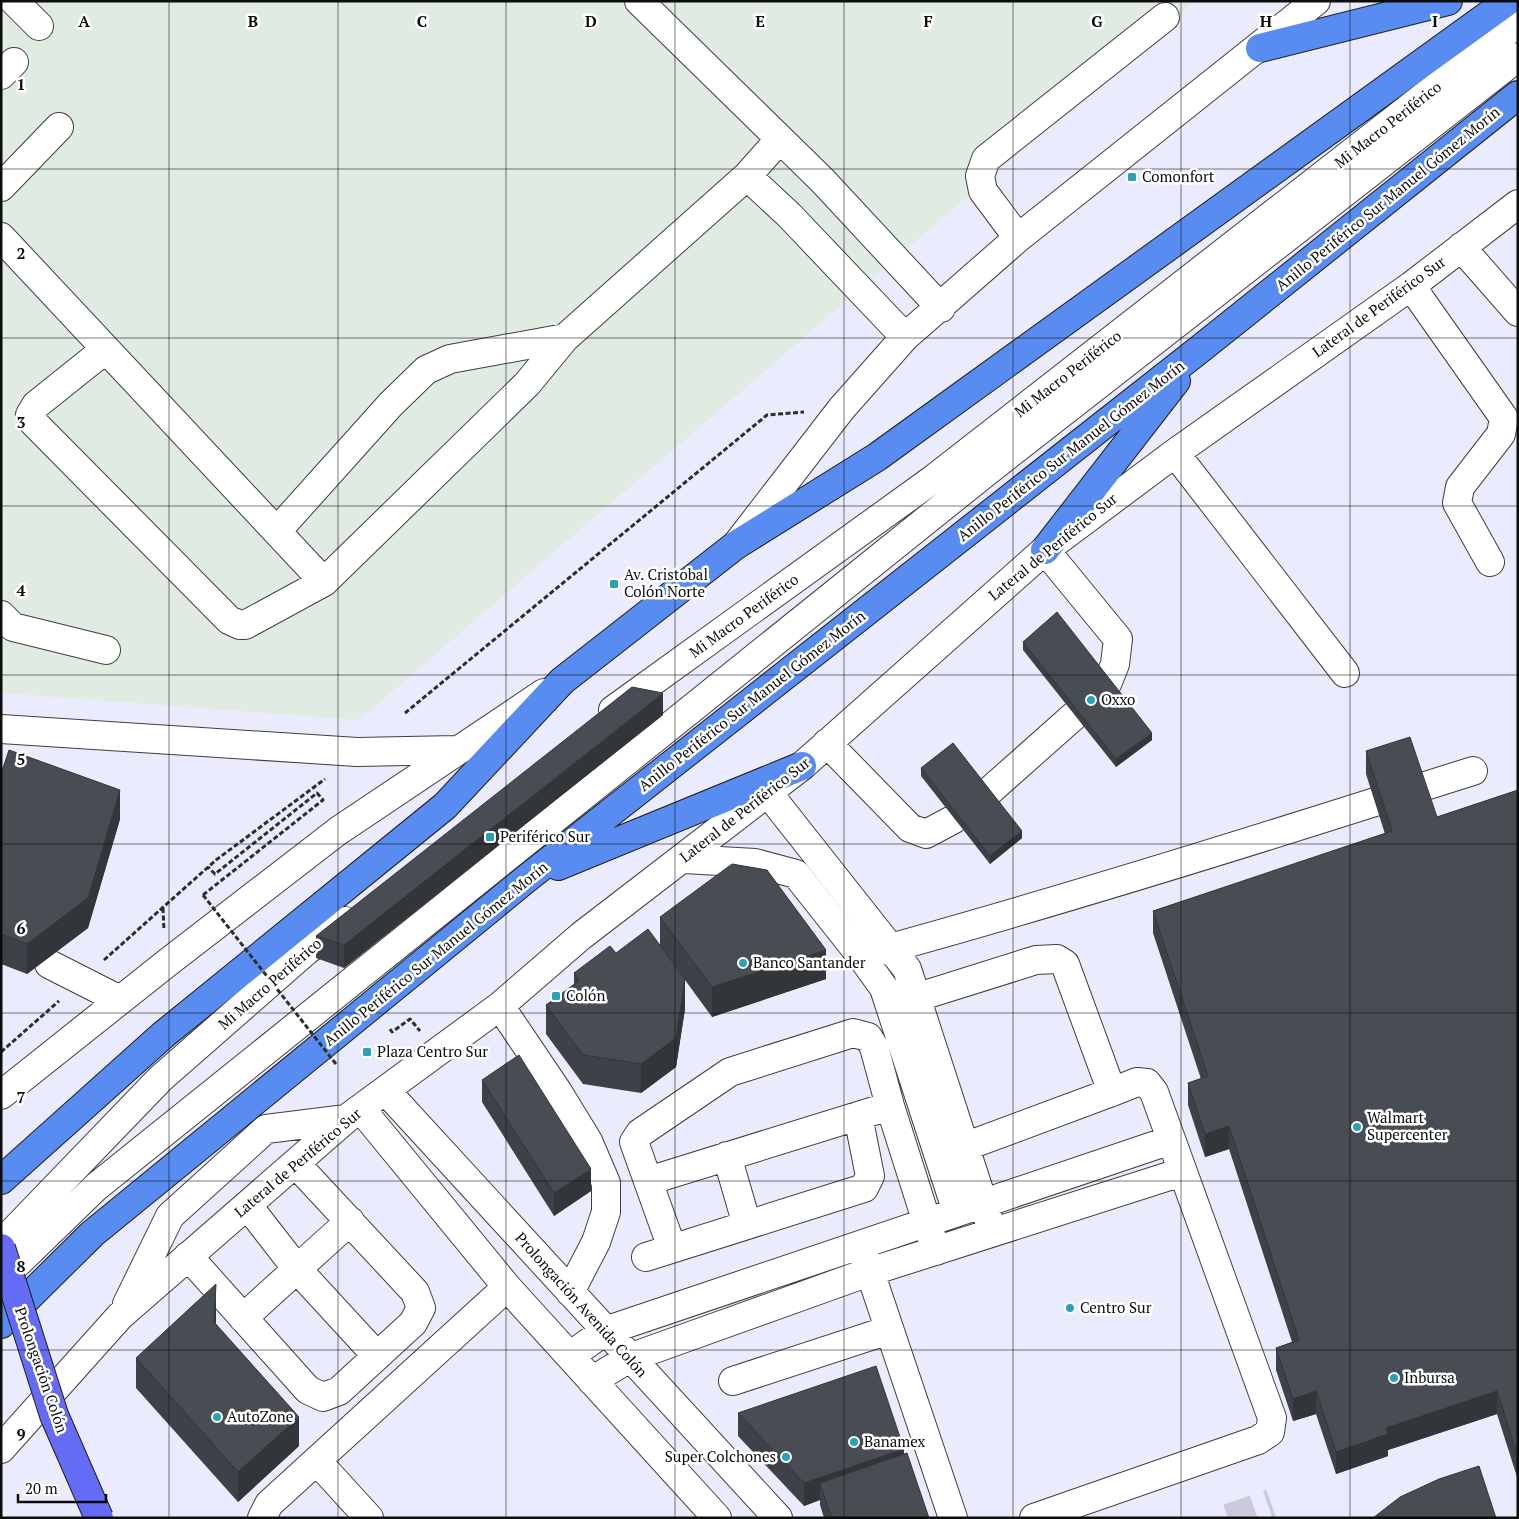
<svg xmlns="http://www.w3.org/2000/svg" width="1519" height="1519" viewBox="0 0 1519 1519" font-family="'PT Serif',serif">
  <style>
    .industrial { fill: #e0ebe1 }
    .lines { fill: none; stroke-linecap: round; stroke-linejoin: round }
    .minor-tunnel { stroke: #cacada; stroke-width: 28; stroke-dasharray: 28 14; stroke-linecap: butt }
    .minor-casing { stroke: #3f3f3f; stroke-width: 30 }
    .highway-casing { stroke: #1d1d1d; stroke-width: 30 }
    .path { stroke: #2e2e2e; stroke-width: 3; stroke-dasharray: 5 2.5; stroke-linecap: butt }
    .minor { stroke: #fff; stroke-width: 28 }
    .highway { stroke: #588cf0; stroke-width: 28 }
    .major-bridge-casing { stroke: #1d1d1d; stroke-width: 30; stroke-linecap: butt }
    .path-bridge { stroke: #2e2e2e; stroke-width: 3; stroke-dasharray: 5 2.5; stroke-linecap: butt }
    .major-bridge { stroke: #656bf4; stroke-width: 28 }
    .wall { fill: #3e4248 }
    .shaded-wall { fill: #32363b }
    .building { fill: #484d54; stroke: #32363b }
    .grid { fill: none; stroke: #0c0c0c; stroke-width: 1; stroke-opacity: 0.55 }
    .poi-dot { fill: #29a1b7; stroke: #fff; stroke-width: 2 }
    .labels { text-anchor: middle; stroke-width: 5; stroke-linejoin: round; paint-order: stroke }
    .street-label { font-size: 15px; fill: #0c0c0c; stroke: #fff }
    .poi-label { font-size: 15px; fill: #0c0c0c; stroke: #fff; text-anchor: start }
    .grid-label { font-size: 16px; text-anchor: middle; font-weight: bold; fill: #0c0c0c; stroke: #fff; stroke-width: 5; stroke-linejoin: round; paint-order: stroke }
  </style>
  <rect width="100%" height="100%" fill="#ebebfe"/>
  <path class="industrial" d="M1 1H1195L359 720 1 693Z"/>
  <g class="lines">
    <path class="minor-tunnel" d="M1228 1518 1271 1503"/>
    <defs>
      <path id="minor" d="M14 1 39 26
        M639 1 822 180 941 308
        M1 75 14 62
        M747 176 789 215 905 337
        M1 187 59 127
        M1 237 324 582
        M1018 238 983 191 980 176 986 159 1165 17
        M1461 247 1518 312
        M1411 286 1504 418 1501 434 1460 487 1457 503 1490 562
        M106 349 36 405 30 415 34 423 229 620 240 625H245L324 582 527 384 565 338 747 176 779 140
        M1175 453 1345 673
        M277 531 391 404 426 370 450 359 565 338
        M737 544 842 408 905 337 1018 238 1316 1
        M1045 550 1118 639 1115 664 1107 684
        M1 615 13 627 106 650
        M613 710 932 480 1518 23
        M1 729 357 752 456 750
        M827 743 910 828 926 834 954 819
        M1419 788 1473 771
        M768 793 907 969 989 1221
        M986 794 1075 715
        M684 859 755 863 796 874 861 956 884 988 957 1212
        M861 956C1034 909 1205 856 1375 802
        M49 964 120 1000
        M915 998 1036 960 1057 959 1065 964 1112 1092 1137 1082 1147 1083 1154 1092 1272 1418 1270 1432 1258 1440 1034 1518
        M500 1006 558 1092 588 1141 606 1183V1212L596 1242 570 1292
        M386 1091 778 1518
        M1 1095 167 963 338 831 544 693
        M890 1106 648 1181 634 1142 640 1133 730 1072 853 1033 868 1037 874 1047 890 1106 936 1251
        M361 1109 507 1287 717 1518
        M948 1153 1112 1092
        M727 1156 747 1225
        M648 1181 672 1248
        M350 1221 297 1269 377 1356
        M1 1244 160 1079 306 951 345 921
        M864 1254 953 1518
        M188 1256 308 1390 323 1397 339 1391 413 1323 421 1308 415 1292 296 1164
        M646 1257 864 1188 870 1176 858 1116
        M1 1279 96 1187 985 473 1518 57
        M127 1304 170 1216 266 1129 346 1119
        M243 1318 297 1269 248 1206
        M570 1356 605 1331 1171 1140
        M592 1381 629 1358 869 1272 1182 1172
        M733 1381 889 1330
        M1 1449 120 1316 346 1119 500 1006 581 936 802 766 1045 550 1175 453 1411 286 1518 204
        M317 1461 369 1518
        M262 1518 269 1504 507 1287"/>
      <path id="highway" d="M1260 48 1448 1
        M1045 550 1176 381
        M558 866 802 766
        M1 1180 163 1035 445 806 562 681 736 545 877 457 1508 1
        M1 1324 92 1234 526 879 1200 349 1518 95"/>
    </defs>
    <use href="#minor" class="minor-casing"/>
    <use href="#highway" class="highway-casing"/>
    <path class="path" d="M405 713 767 415 804 412
      M203 895 323 800 317 793 215 874 208 867
      M163 908 164 930
      M104 960 216 860 325 779
      M390 1029 392 1032 410 1019 420 1031
      M1 1052 59 1001"/>
    <use href="#minor" class="minor"/>
    <use href="#highway" class="highway"/>
    <defs>
      <path id="major-bridge" d="M1 1248 54 1415 99 1518"/>
    </defs>
    <use href="#major-bridge" class="major-bridge-casing"/>
    <path class="path-bridge" d="M203 895 336 1064"/>
    <use href="#major-bridge" class="major-bridge"/>
  </g>
  <path class="wall" d="M1023 642 1152 740 1116 767 1023 650Z
    M663 715 344 968 316 958V936Z
    M1366 751 1437 817 1518 790V1480L1497 1414 1388 1450V1456L1336 1474 1316 1414 1293 1421 1276 1370V1348L1292 1342 1229 1149 1205 1157 1188 1105V1083L1201 1079 1153 933V911L1385 834 1366 774Z
    M921 768 1022 838 990 864 921 776Z
    M1 774 120 819 88 928 27 974 1 964Z
    M660 917 826 979 712 1017 685 980V1009L676 1067 641 1093 583 1084 546 1034V1005L574 984V973L616 953 660 946Z
    M482 1080 591 1191 554 1216 482 1102Z
    M216 1314V1324L299 1446 238 1502 136 1388V1358Z
    M738 1413 904 1454 929 1518H824L820 1505V1500L804 1506 738 1436Z"/>
  <path class="shaded-wall" d="M663 693V715L344 968V945Z
    M1152 733V740L1116 767V759Z
    M120 790V819L88 928 27 974V944Z
    M1022 831V838L990 864V856Z
    M826 950V979L712 1017V987Z
    M685 979V1009L676 1067 641 1093V1064Z
    M1229 1126V1149L1205 1157V1134Z
    M591 1169V1191L554 1216V1193Z
    M216 1284V1314L214 1351V1322Z
    M1316 1391V1414L1293 1421V1399Z
    M1497 1391V1414L1388 1450V1456L1336 1474V1452L1386 1428Z
    M299 1417V1446L238 1502V1472Z
    M904 1449V1472L820 1483V1500L804 1506V1483Z"/>
  <path class="building" d="M1057 612 1152 733 1116 759 1023 642Z
    M632 687 663 693 344 945 316 936Z
    M1410 737 1437 817 1518 790V1457L1497 1391 1386 1428 1388 1434 1336 1452 1316 1391 1293 1399 1276 1348 1299 1340 1229 1126 1205 1134 1188 1083 1208 1076 1153 911 1392 831 1366 751Z
    M953 743 1022 831 990 856 921 768Z
    M9 750 120 790 88 898 27 944 1 934V774Z
    M732 864 767 870 826 950 712 987 660 917Z
    M648 929 685 979 676 1038 641 1064 583 1055 546 1005 579 981 574 973 610 946 616 953Z
    M519 1055 591 1169 554 1193 482 1080Z
    M216 1284 214 1322 299 1417 238 1472 136 1358Z
    M876 1366 904 1449 804 1483 738 1413Z
    M907 1453 929 1518H834L830 1514 820 1483Z
    M1479 1466 1496 1518H1373L1400 1497 1439 1479Z"/>
  <path class="grid" d="M169 1V1518M338 1V1518M506 1V1518M675 1V1518M844 1V1518M1013 1V1518M1181 1V1518M1350 1V1518M1 169H1518M1 338H1518M1 506H1518M1 675H1518M1 844H1518M1 1013H1518M1 1181H1518M1 1350H1518"/>
  <g class="poi-dot">
    <rect x="1127" y="172" width="10" height="10" rx="2.5"/>
    <rect x="609" y="579" width="10" height="10" rx="2.5"/>
    <circle cx="1091" cy="700" r="5"/>
    <rect x="485" y="832" width="10" height="10" rx="2.5"/>
    <circle cx="743" cy="963" r="5"/>
    <rect x="551" y="991" width="10" height="10" rx="2.5"/>
    <rect x="362" y="1047" width="10" height="10" rx="2.5"/>
    <circle cx="1357" cy="1127" r="5"/>
    <circle cx="1070" cy="1308" r="5"/>
    <circle cx="1394" cy="1378" r="5"/>
    <circle cx="217" cy="1417" r="5"/>
    <circle cx="854" cy="1442" r="5"/>
    <circle cx="786" cy="1457" r="5"/>
  </g>
  <g class="labels">
    <g class="street-label">
      <text transform="translate(1388 125) rotate(-38)" y="5">Mi Macro Periférico</text>
      <text transform="translate(1388 199) rotate(-39)" y="5">Anillo Periférico Sur Manuel Gómez Morín</text>
      <text transform="translate(1379 307) rotate(-36)" y="5">Lateral de Periférico Sur</text>
      <text transform="translate(1068 374) rotate(-38)" y="5">Mi Macro Periférico</text>
      <text transform="translate(1071 451) rotate(-38)" y="5">Anillo Periférico Sur Manuel Gómez Morín</text>
      <text transform="translate(1053 547) rotate(-39)" y="5">Lateral de Periférico Sur</text>
      <text transform="translate(744 616) rotate(-36)" y="5">Mi Macro Periférico</text>
      <text transform="translate(752 701) rotate(-38)" y="5">Anillo Periférico Sur Manuel Gómez Morín</text>
      <text transform="translate(745 810) rotate(-38)" y="5">Lateral de Periférico Sur</text>
      <text transform="translate(436 954) rotate(-39)" y="5">Anillo Periférico Sur Manuel Gómez Morín</text>
      <text transform="translate(270 984) rotate(-41)" y="5">Mi Macro Periférico</text>
      <text transform="translate(298 1163) rotate(-40)" y="5">Lateral de Periférico Sur</text>
      <text transform="translate(581 1305) rotate(48)" y="5">Prolongación Avenida Colón</text>
      <text transform="translate(41 1370) rotate(71)" y="5">Prolongación Colón</text>
    </g>
    <g class="poi-label">
      <text x="1142" y="182">Comonfort</text>
      <text x="624" y="580">Av. Cristobal<tspan x="624" dy="17">Colón Norte</tspan></text>
      <text x="1101" y="705">Oxxo</text>
      <text x="500" y="842">Periférico Sur</text>
      <text x="753" y="968">Banco Santander</text>
      <text x="566" y="1001">Colón</text>
      <text x="377" y="1057">Plaza Centro Sur</text>
      <text x="1367" y="1123">Walmart<tspan x="1367" dy="17">Supercenter</tspan></text>
      <text x="1080" y="1313">Centro Sur</text>
      <text x="1404" y="1383">Inbursa</text>
      <text x="227" y="1422">AutoZone</text>
      <text x="864" y="1447">Banamex</text>
      <text x="776" y="1462" text-anchor="end">Super Colchones</text>
    </g>
  </g>
  <g class="grid-label">
    <text x="84" y="27">A</text>
    <text x="253" y="27">B</text>
    <text x="422" y="27">C</text>
    <text x="591" y="27">D</text>
    <text x="760" y="27">E</text>
    <text x="928" y="27">F</text>
    <text x="1097" y="27">G</text>
    <text x="1266" y="27">H</text>
    <text x="1435" y="27">I</text>
    <text x="21" y="90">1</text>
    <text x="21" y="259">2</text>
    <text x="21" y="428">3</text>
    <text x="21" y="596">4</text>
    <text x="21" y="765">5</text>
    <text x="21" y="934">6</text>
    <text x="21" y="1103">7</text>
    <text x="21" y="1272">8</text>
    <text x="21" y="1440">9</text>
  </g>
  <rect width="1519" height="1519" fill="none" stroke="#0c0c0c" stroke-width="5"/>
  <path d="M18 1494v8h88v-8" fill="none" stroke="#0c0c0c" stroke-width="2.5"/>
  <text x="25" y="1494" font-size="15" fill="#0c0c0c" stroke="#ffffff" stroke-width="4" paint-order="stroke">20 m</text>
</svg>
